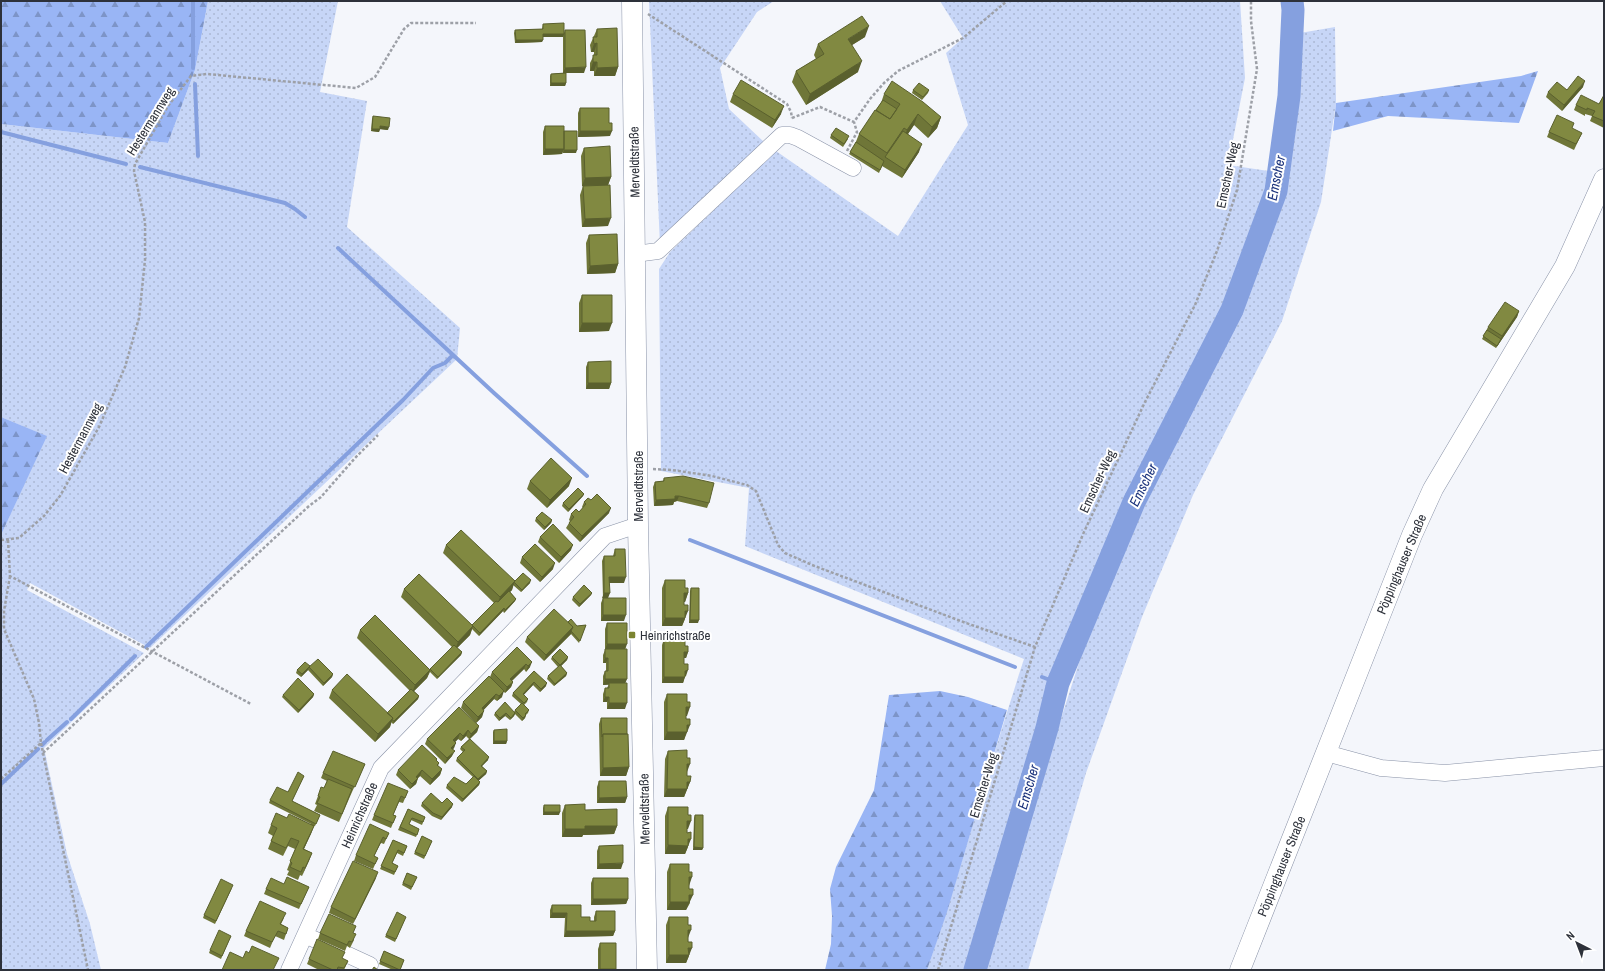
<svg xmlns="http://www.w3.org/2000/svg" width="1605" height="971" viewBox="0 0 1605 971" font-family="'Archivo Narrow',sans-serif">
  <style>
    .grass { fill: url(#grass-dots) }
    .forest { fill: url(#forest-firs) }
    .lines { fill: none; stroke-linecap: round; stroke-linejoin: round }
    .stream { stroke: #85a0df; stroke-width: 4 }
    .river { stroke: #85a0df; stroke-width: 23 }
    .minor-casing { stroke: #8992a7; stroke-width: 17 }
    .major-casing { stroke: #8992a7; stroke-width: 21 }
    .path { stroke: #9da0a7; stroke-width: 2.5; stroke-dasharray: 3 2; stroke-linecap: butt }
    .minor { stroke: #fff; stroke-width: 16 }
    .major { stroke: #fff; stroke-width: 20 }
    .wall { fill: #6f7638 }
    .shaded-wall { fill: #5a602e }
    .building { fill: #818941; stroke: #5a602e }
    .poi-dot { fill: #7b8430; stroke: #fff; stroke-width: 1.5 }
    .labels { text-anchor: middle; stroke-width: 4; stroke-linejoin: round; paint-order: stroke }
    .street-label { font-size: 13px; fill: #2d313a; stroke: #fff }
    .poi-label { font-size: 13px; fill: #2d313a; stroke: #fff; text-anchor: start }
    .water-label { font-size: 14px; font-style: italic; fill: #1c347d; stroke: #fff }
  </style>
  <defs>
    <pattern id="grass-dots" width="8" height="8" patternUnits="userSpaceOnUse"><rect width="8" height="8" fill="#c7d6f7"/><path d="M2 2h.1M6 6h.1" fill="none" stroke="#abb8d4" stroke-width="1.8" stroke-linecap="round"/></pattern>
    <pattern id="forest-firs" width="22" height="20" patternUnits="userSpaceOnUse"><rect width="22" height="20" fill="#99b5f5"/><path d="M5 1l3.5 6h-7zM16 11l3.5 6h-7z" fill="#7d94c7"/></pattern>
  </defs>
  <rect width="100%" height="100%" fill="#f4f6fb"/>
  <path class="grass" d="M208 1H338L320 92 367 101 347 227 460 328 457 359 150 648 30 583 27 590 144 653 44 748 67 854 90 924 101 970H1V535L46 436 1 417V124L168 143 195 70Z
    M649 1H774L757 12 720 68 729 109 766 144 660 245Z
    M940 1H1240L1245 78 1228 165 1282 173 1262 199 1246 250 1220 312 1128 498 1086 593 1050 688 967 970H927C962 867 990 762 1024 659L745 546 749 488 661 471 659 269 670 252 776 151 898 236 968 125 946 53 963 38Z
    M1335 27 1336 103 1321 202 1282 321 1193 495 1142 617 1086 773 1028 970H986L1031 812 1085 644 1143 506 1236 321 1269 234 1283 188 1298 96 1300 33Z"/>
  <path class="forest" d="M1 1H208L195 70 168 143 1 124Z
    M1538 71 1519 123 1388 116 1333 131 1336 103 1521 76Z
    M1 417 47 436 1 535Z
    M940 691 968 697 1007 710 947 912 927 970H825L831 944 832 916 830 889 836 867 874 790 889 695Z"/>
  <g class="lines">
    <path class="stream" d="M193 1V68
      M195 84 198 156
      M1 132 126 164
      M140 167 285 203 295 209 305 217
      M338 248 494 393 587 476
      M690 540 1015 667
      M146 647 403 400 433 368 445 363 453 355
      M1042 677 1058 683
      M71 719 135 656
      M47 740 67 722
      M42 745 45 742
      M1 784 38 749"/>
    <path class="river" d="M975 970 1047 728 1058 683 1134 502 1232 310 1276 191 1289 96 1293 10 1292 1"/>
    <defs>
      <path id="minor" d="M635 254 658 251 782 135H790L798 138 853 168
        M1326 753 1381 768 1445 773 1604 758
        M305 935 370 965
        M289 970 381 768 605 536 638 525"/>
      <path id="major" d="M632 1 638 525 647 970
        M1240 970 1412 535 1433 489 1565 266 1604 179"/>
    </defs>
    <use href="#minor" class="minor-casing"/>
    <use href="#major" class="major-casing"/>
    <path class="path" d="M648 14 787 104 791 112 792 118
      M792 118 820 107 854 122 870 99 884 83 898 71 963 38 1007 1
      M847 151 857 132 854 122
      M653 469 672 470 712 476 747 485 756 491 778 545 785 553 812 565 966 623 1035 647
      M1 540 19 538 44 516 60 496 99 427 125 367 139 318 145 260V222L134 171 135 164 168 106 191 76 207 74 356 88 375 77 404 29 411 23H476
      M8 540 10 576 251 704
      M41 743 88 970
      M43 753 309 506 321 497 355 458 378 435
      M1 779 41 743 39 723 34 699 4 629V611L10 576
      M938 970 1035 647 1084 532 1145 402 1195 305 1217 251 1237 190 1257 69 1251 21V1"/>
    <use href="#minor" class="minor"/>
    <use href="#major" class="major"/>
  </g>
  <path class="wall" d="M543 24 564 33 565 30 584 73H566V83L565 86H550V76L551 74 563 73V37H543L542 42 515 43 514 33 515 30 542 29Z
    M597 29 618 67 615 76H594V71H590V63L594 55V52H591L590 45Z
    M865 37 852 45 858 72 806 105 792 82 796 71 816 59 814 55 818 44Z
    M1583 87 1562 111 1546 97 1548 92 1567 90Z
    M913 90H929L928 93 922 100 912 93Z
    M733 94 781 114 772 128 730 102Z
    M884 94 941 117 937 128 928 138 914 125 908 134 919 152 902 178 882 166 879 173 849 154 855 144 859 134 881 103Z
    M1604 95V128L1590 121 1592 116 1585 114V116L1574 110 1576 105 1599 104Z
    M580 108 609 123 610 136 578 137V113Z
    M373 116 388 130 380 129 379 132 371 131 372 119Z
    M545 126 576 153H563V151L562 154 543 155V132Z
    M1549 132 1582 133 1574 150 1547 137Z
    M831 135 848 139 843 147 830 138Z
    M584 148 611 177 608 185V226L582 227 580 195 583 186H582L581 156Z
    M589 235 618 264 615 273 587 274 586 243Z
    M582 295 609 331 579 332V303Z
    M1519 311 1517 317 1496 348 1482 339 1488 327Z
    M588 362 611 383 609 389H586V367Z
    M664 478 709 503 707 508 677 501 674 502 673 505 654 506 653 487 655 482 663 481Z
    M530 481 569 486 547 508 527 489Z
    M584 494 583 496 568 512 562 506 563 503Z
    M591 500 609 513 580 542 566 528 569 523 570 521 569 520 571 514 579 512 583 508 582 507 584 502Z
    M536 518 552 520 551 523 544 530 535 521Z
    M540 537 571 550 559 563 538 542Z
    M446 545 515 581 530 583 521 592 513 585 512 590 510 592 516 599 515 601 504 613 503 611 479 636 472 629 470 635 457 648 462 652 461 655 437 679 430 672 427 678 414 691 419 696 418 699 393 724 391 722 390 727 375 742 329 698 332 690 387 713 410 691 357 638 360 630 430 670 452 647 401 597 404 589 472 626 494 603 443 553Z
    M615 549 624 583H609L608 598 624 621H601V603L603 598 602 561 604 556H613Z
    M522 557 553 569 540 582 520 563Z
    M665 580 685 588 688 593 685 602H684L685 619 682 626H662V588Z
    M691 588 698 623H689L690 591Z
    M592 593 591 595 579 607 572 600 573 597Z
    M568 622 577 626 586 625 579 643 571 634 544 661 525 642 527 637Z
    M607 623 625 649V709H607V702H603V694L605 688H607L609 684 603 685V676L605 671H606V663H603V655L605 650V629Z
    M664 639 685 646 688 652 686 658H684V664L686 676H685L683 683H662V645Z
    M517 647 530 667 526 672 524 669 512 681 513 682 511 687 505 693 490 677 492 672Z
    M552 657H568L567 660 561 666 567 673 566 676 554 686 547 679 548 676 558 667 551 659Z
    M310 666 333 674 332 677 323 686 308 670 301 677 296 673 297 670Z
    M534 671 546 686 540 692 533 685 523 695 528 699 527 702 524 705 529 710 528 713 526 715 525 718 522 721 515 714 514 716 510 720 505 716 499 721 494 715 495 713 514 712 515 710 521 704 512 696 513 693Z
    M489 676 502 697 497 701 494 699 483 710 482 717 476 723 461 708 463 702Z
    M314 694 313 697 298 713 282 697 283 695Z
    M667 694 687 716H686L687 733H686L684 740H664V702Z
    M601 718 627 734 629 767 626 776H600L599 724Z
    M479 726 477 732 470 739 488 760 482 766 487 771 486 774 478 781 480 782 479 785 462 802 446 788 447 785 466 784 473 777 456 761 457 758 463 752 460 749 461 747 469 739 466 736 461 741 458 739 455 742 454 748 453 749 452 756 445 764 425 744 427 739Z
    M494 730 507 741 506 744H493V732Z
    M668 751 687 772V776L690 782 684 797H664L665 759Z
    M436 761 439 763 438 766 442 769 440 775 430 785 420 776 418 778 416 784 410 789 396 775 398 770Z
    M365 764 352 792 339 822 314 811 317 805 315 804 318 796 324 788 327 781 321 778 323 773Z
    M304 776 292 801 320 815 315 826H314L304 849 312 853 302 876 300 875 298 880 287 875 289 871 287 870 295 849 288 846 283 856 268 849 273 836 268 833 271 825 311 824 269 803 270 800 288 792Z
    M599 781 627 797 625 803H597V787Z
    M408 791 403 803 399 802 393 815 396 816 391 828 372 820 374 815Z
    M422 803H442L452 807 441 820 432 816 421 806Z
    M544 805 559 815H543V808Z
    M565 805 585 810 617 826 614 834 583 835 582 837H562V813Z
    M668 807 688 829H687L688 847 685 854H665V816Z
    M408 809 425 817 422 825 411 820 409 824 419 829 416 837 398 830Z
    M695 815 703 848 702 850H693L694 818Z
    M389 833 384 844 381 843 374 856 378 858 373 869 354 861 356 855Z
    M422 836 432 841 424 859 414 854Z
    M393 840 407 846 403 856 397 853 392 863 398 866 394 875 380 869Z
    M599 846 621 869H597V851Z
    M670 864 689 886 690 903 686 910H667V872Z
    M407 873 417 877 411 890 402 885Z
    M376 878 353 924 329 913 331 907Z
    M593 878 628 899 626 904 591 905V883Z
    M284 884 309 887 299 909 264 894 266 889Z
    M232 888 215 924 203 918 204 915Z
    M552 905 590 921H594V917L596 911 615 931 613 936 564 937 565 918H550V910Z
    M669 917 688 938 689 956 686 963H666V925Z
    M284 918 281 924 288 928 284 940 275 936 270 948 244 936 246 931Z
    M405 919 395 942 385 937 386 935Z
    M320 933H353L354 940 350 948 347 946 345 951 318 939Z
    M231 936 221 959 209 953 210 950Z
    M600 943 616 970H598V949Z
    M384 951 404 960 400 970H393L379 964Z
    M309 959H342L348 961 344 970H319L307 964Z"/>
  <path class="shaded-wall" d="M869 26 865 37 844 50 848 39Z
    M543 34H564L563 37H542Z
    M516 40H543L542 42 515 43Z
    M597 43 594 52H591L594 44Z
    M862 61 858 72 806 105 810 94Z
    M593 62H597L594 71H590Z
    M586 67 584 73H563L565 68Z
    M618 67 615 76H594L597 68Z
    M1585 81 1583 87 1562 111 1564 105Z
    M551 83H566L565 86H550Z
    M784 106 781 114 772 128 775 120Z
    M918 114 914 125 903 141 907 130Z
    M941 117 937 128 928 138 932 127Z
    M380 126 389 127 388 130 379 129Z
    M372 129H380L379 132 371 131Z
    M580 131H612L610 136 578 137Z
    M922 144 919 152 902 178 905 170Z
    M545 149H564L562 154 543 155Z
    M564 150H577L576 153H563Z
    M611 177 608 185 582 186 585 178Z
    M611 218 608 226 582 227 585 219Z
    M618 264 615 273 587 274 590 266Z
    M1519 311 1517 317 1496 348 1502 336Z
    M582 323H612L609 331 579 332Z
    M588 383H611L609 389H586Z
    M572 478 569 486 547 508 550 500Z
    M584 494 583 496 568 512 569 509Z
    M679 496 677 501 674 502 673 505 654 506 656 500Z
    M611 508 609 513 580 542 582 536Z
    M552 520 551 523 544 530 545 527Z
    M573 545 571 550 559 563 561 557Z
    M555 563 553 569 540 582 542 577Z
    M609 577H626L624 583H607Z
    M531 580 530 583 521 592 522 590Z
    M515 581 512 590 497 605 500 597Z
    M592 593 591 595 579 607 580 604Z
    M604 593H610L608 598H602Z
    M684 593H688L685 602H681Z
    M516 599 515 601 504 613 505 610Z
    M504 608 503 611 479 636 480 633Z
    M685 611H688L682 626H662L665 618Z
    M603 615H626L624 621H601Z
    M690 620H699L698 623H689Z
    M473 626 470 635 455 650 458 642Z
    M573 627 571 634 544 661 546 655Z
    M607 644H627L625 650H605Z
    M462 652 461 655 437 679 438 677Z
    M684 652H688L686 658H682Z
    M568 657 567 660 559 668 560 665Z
    M605 658H608L606 663H603Z
    M532 662 530 667 526 672 528 666Z
    M526 664 524 669 508 684 510 679Z
    M309 667 308 670 301 677 302 674Z
    M430 670 427 678 412 693 415 685Z
    M688 670 686 676H683L685 671Z
    M567 673 566 676 554 686 555 684Z
    M333 674 332 677 323 686 324 683Z
    M664 677H685L683 683H662Z
    M605 679H627L625 684 603 685Z
    M513 682 511 687 505 693 507 687Z
    M534 682 533 685 522 697 523 694Z
    M547 683 546 686 540 692 541 689Z
    M504 691 502 697 497 701 499 696Z
    M314 694 313 697 298 713 299 710Z
    M496 694 494 699 480 714 482 708Z
    M419 696 418 699 393 724 394 721Z
    M605 697H609L607 702H603Z
    M609 703H627L625 709H607Z
    M686 707H690L687 716H683Z
    M484 711 482 717 476 723 478 717Z
    M506 713 505 716 499 721 500 718Z
    M515 713 514 716 510 720 511 718Z
    M526 715 525 718 522 721 523 718Z
    M393 718 390 727 375 742 378 734Z
    M687 725H690L684 740H664L667 732Z
    M479 726 477 732 469 739 471 734Z
    M468 730 466 736 461 741 463 736Z
    M460 733 458 739 451 746 453 740Z
    M494 741H507L506 744H493Z
    M456 743 454 748 449 753 451 748Z
    M455 751 452 756 445 764 447 758Z
    M489 757 488 760 480 768 481 766Z
    M687 764H690L687 772H684Z
    M629 767 626 776H600L603 768Z
    M442 769 440 775 430 785 432 779Z
    M422 770 420 776 418 778 416 784 410 789 416 777Z
    M487 771 486 774 477 782 478 779Z
    M480 782 479 785 462 802 463 799Z
    M687 782H690L684 797H664L667 789Z
    M627 797 625 803H597L599 798Z
    M453 804 452 807 441 820 442 817Z
    M544 812H560L559 815H543Z
    M687 821H691L688 829H684Z
    M314 826 311 834 300 857 303 849Z
    M585 826H617L614 834 583 835 582 837H562L565 829Z
    M688 839H691L685 854H665L668 845Z
    M694 847 703 848 702 850H693Z
    M312 853 309 861 302 876 305 868Z
    M623 863 621 869H597L599 864Z
    M378 872 376 878 353 924 355 919Z
    M689 877H692L689 886H686Z
    M689 895H693L686 910H667L670 902Z
    M593 899H628L626 904 591 905Z
    M552 913H567L565 918H550Z
    M688 930H691L688 938H685Z
    M566 931H615L613 936 564 937Z
    M688 948H692L686 963H666L669 955Z
    M600 969H616V970H600Z"/>
  <path class="building" d="M862 16 869 26 848 39 862 61 810 94 796 71 824 54 818 44Z
    M564 23V34H543V40H516L515 30 543 29V24Z
    M617 28 618 67 597 68V62H593V55H597V43L594 44 593 37H597V29Z
    M565 30H585L586 67 565 68Z
    M566 73V83H551V74Z
    M1578 76 1585 81 1564 105 1548 92 1557 82 1567 90Z
    M741 80 784 106 775 120 733 94Z
    M892 81 923 102 941 117 932 127 918 114 907 130 904 128 887 153 859 134 875 110 890 119 900 104 884 94Z
    M919 83 929 90 923 97 913 90Z
    M1581 95 1599 104 1604 95V121L1592 116 1595 111 1587 108V110L1576 105Z
    M883 100 897 109 890 119 876 110Z
    M580 108H609V123H612V131H580Z
    M1557 115 1574 123 1572 128 1582 133 1576 144 1549 132Z
    M373 116 390 118 389 127 380 126V129H372Z
    M545 126H564V149H545Z
    M836 128 849 136 844 144 831 135Z
    M564 131H577V150H564Z
    M903 131 922 144 905 170 885 157Z
    M856 142 884 161 880 170 850 152Z
    M610 146 611 177 585 178 584 148Z
    M610 185 611 218 585 219 583 186Z
    M617 234 618 264 590 266 589 235Z
    M582 295H612V323H582Z
    M1505 302 1519 311 1502 336 1488 327Z
    M1487 330 1501 339 1497 346 1483 336Z
    M611 361V383H588V362Z
    M551 458 572 478 550 500 530 481Z
    M683 476 714 483 709 503 679 496H675V499L656 500 655 482 664 481V478Z
    M578 488 584 494 569 509 563 503Z
    M597 494 611 508 582 536 569 523 574 517 571 514 576 509 579 512 586 504 584 502 588 498 591 500Z
    M542 512 552 520 545 527 536 518Z
    M553 524 573 545 561 557 540 537Z
    M461 530 515 581 500 597 446 545Z
    M535 544 555 563 542 577 522 557Z
    M615 549H625L626 577H609L610 593H604V556H615Z
    M523 573 531 580 522 590 514 582Z
    M419 574 473 626 458 642 404 589Z
    M665 580H685V588H688V593H684V605H688V611H685V618H665Z
    M584 585 592 593 580 604 573 597Z
    M691 588H699V620H690Z
    M509 591 516 599 505 610 504 608 480 633 472 625 496 601 498 602Z
    M603 598H626V615H603Z
    M554 609 573 627 546 655 527 637Z
    M375 615 430 670 415 685 360 630Z
    M571 619 577 626 586 625 580 641 571 631 573 627 568 622Z
    M607 623H627V644H607Z
    M664 639H685V646H688V652H684V664H688V670L685 671V677H664Z
    M454 645 462 652 438 677 430 669Z
    M517 647 532 662 528 666 526 664 510 679 513 682 507 687 492 672Z
    M560 649 568 657 560 665 567 673 555 684 548 676 560 665 552 657Z
    M605 649H627V679H605V671H608V658H605Z
    M318 659 333 674 324 683 309 667Z
    M305 662 310 666 302 674 297 670Z
    M534 671 547 683 541 689 534 682 523 694 528 699 524 703 513 693Z
    M347 674 393 718 378 734 332 690Z
    M489 676 504 691 499 696 496 694 482 708 484 711 478 717 463 702Z
    M298 678 314 694 299 710 283 695Z
    M609 683H627V703H609V697H605V688H609Z
    M411 689 419 696 394 721 392 720 393 718 387 713Z
    M667 694H687V702H690V707H686V719H690V725H687V732H667Z
    M505 702 515 713 511 718 506 713 500 718 495 713Z
    M522 703 529 710 525 714 526 715 523 718 515 710Z
    M459 707 479 726 471 734 468 730 463 736 460 733 453 740 456 743 451 748 455 751 447 758 427 739Z
    M601 718H627V734H603L602 737Z
    M507 729V741H494V730Z
    M603 734H628L629 767 603 768Z
    M470 739 489 757 481 766 487 771 478 779 457 758 465 750 461 747Z
    M422 745 437 759 436 760 439 763 437 765 442 769 432 779 422 770 416 777 418 778 412 784 398 770Z
    M687 750V758H690V764H687V776H691L690 782H687V789H667L668 751Z
    M333 751 365 764 355 787 323 773Z
    M298 772 304 776 292 801 320 815 316 824 270 800 277 787 288 792Z
    M474 776 480 782 463 799 447 785 454 777 466 784Z
    M328 779 352 789 342 814 317 803 320 797 318 796 321 787 324 788Z
    M599 781H626L627 797 599 798Z
    M388 783 408 791 405 798 401 796 393 815 396 816 393 823 374 815Z
    M431 793 442 803 447 798 453 804 442 817 433 813 422 803Z
    M585 804V810L617 809V826H585V829H565V805Z
    M544 805H560V812H544Z
    M668 807H688V815H691V821H687V833L691 832V839H688V846L668 845Z
    M408 809 425 817 423 822 412 818 409 824 419 829 417 835 400 827Z
    M276 813 287 818 289 814 314 826 303 849 312 853 305 868 303 867 301 872 290 867 292 863 290 861 299 841 291 838 286 848 271 841 277 828 271 825Z
    M695 815H703V848L694 847Z
    M370 824 389 833 386 839 383 837 374 856 378 858 375 864 356 855Z
    M422 836 432 841 425 856 415 852Z
    M393 840 407 846 404 853 398 850 392 863 398 866 395 872 381 866Z
    M623 845V863L599 864V846Z
    M353 861 378 872 355 919 331 907Z
    M670 864H689V872H692V877H689V889H693V895H689V902H670Z
    M407 873 417 877 412 887 403 883Z
    M287 877 309 887 301 904 266 889 271 878 284 884Z
    M593 878H628V899H593Z
    M221 879 233 885 216 921 204 915Z
    M260 901 286 913 280 924 288 928 286 934 278 931 272 942 246 931Z
    M552 905H581V917H590V921H596V911H615V931H566L567 913H552Z
    M397 912 406 917 396 939 386 935Z
    M329 914 356 926 353 933 356 934 352 942 349 941 347 945 320 933Z
    M669 917H688V925H691V930H688V942H692V948H688L689 955H669Z
    M219 930 231 936 222 956 210 950Z
    M317 939 345 952 342 958 348 961 344 968 338 967 337 970H333L309 959Z
    M600 943H616V969H600Z
    M252 946 279 958 273 970H222L230 952 243 958 246 951 249 953Z
    M384 951 404 960 400 970 380 961Z
    M374 967 378 970H372Z"/>
  <rect class="poi-dot" x="628" y="631" width="8" height="8" rx="2"/>
  <g class="labels">
    <g class="street-label">
      <text transform="translate(150 121) rotate(-58)" y="5">Hestermannweg</text>
      <text transform="translate(634 162) rotate(-91)" y="5">Merveldtstraße</text>
      <text transform="translate(1227 175) rotate(-78)" y="5">Emscher-Weg</text>
      <text transform="translate(80 438) rotate(-62)" y="5">Hestermannweg</text>
      <text transform="translate(1097 481) rotate(-65)" y="5">Emscher-Weg</text>
      <text transform="translate(638 486) rotate(-90)" y="5">Merveldtstraße</text>
      <text transform="translate(1401 564) rotate(-67)" y="5">Pöppinghauser Straße</text>
      <text transform="translate(983 785) rotate(-73)" y="5">Emscher-Weg</text>
      <text transform="translate(644 809) rotate(-91)" y="5">Merveldtstraße</text>
      <text transform="translate(359 815) rotate(-66)" y="5">Heinrichstraße</text>
      <text transform="translate(1281 866) rotate(-68)" y="5">Pöppinghauser Straße</text>
    </g>
    <g class="poi-label">
      <text x="640" y="640">Heinrichstraße</text>
    </g>
    <g class="water-label">
      <text transform="translate(1276 178) rotate(-79)" y="5">Emscher</text>
      <text transform="translate(1143 485) rotate(-64)" y="5">Emscher</text>
      <text transform="translate(1028 787) rotate(-74)" y="5">Emscher</text>
    </g>
  </g>
  <rect width="1605" height="971" fill="none" stroke="#2d313a" stroke-width="4"/>
  <g transform="translate(1577 943) rotate(318)" stroke="#ffffff" stroke-width="3" paint-order="stroke">
  <path d="M0-3L7 15L0 10L-7 15Z" fill="#2d313a"/>
  <text y="-6" font-size="11" font-weight="bold" text-anchor="middle" fill="#2d313a">N</text>
  </g>
</svg>
